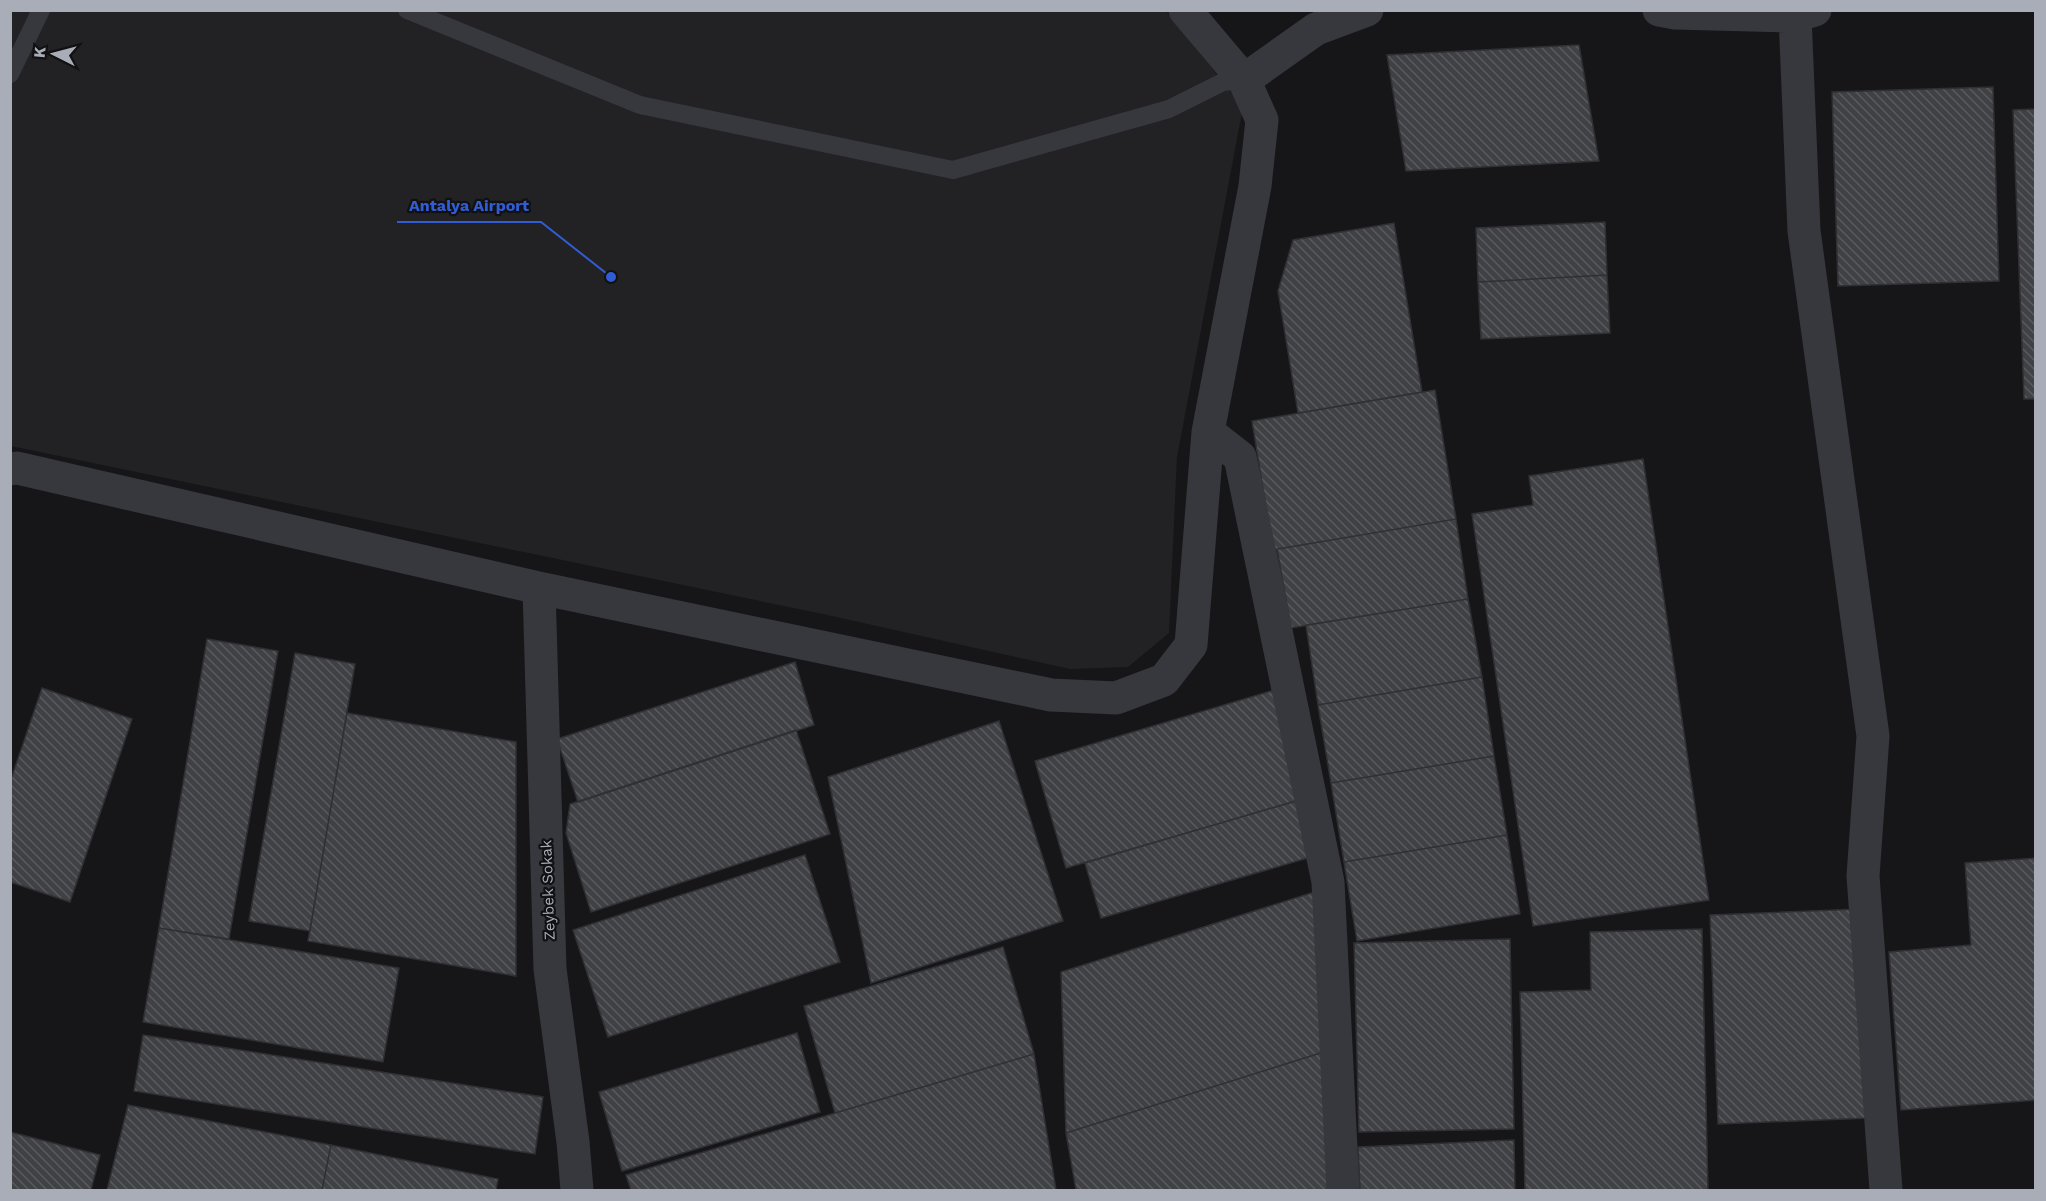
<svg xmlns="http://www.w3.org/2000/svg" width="2046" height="1201" viewBox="0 0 2046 1201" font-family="'Work Sans',sans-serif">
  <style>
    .built { fill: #222225 }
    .building { fill: url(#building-back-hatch); stroke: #303034; stroke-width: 1.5 }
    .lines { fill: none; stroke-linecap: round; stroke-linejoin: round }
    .service { stroke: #37383d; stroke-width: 18 }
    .minor { stroke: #37383d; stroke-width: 33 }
    .labels { text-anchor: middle; stroke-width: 4.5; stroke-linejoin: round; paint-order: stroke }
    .street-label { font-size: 15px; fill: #a8adb8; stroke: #111113 }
    .leader { fill: none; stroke: #325cd3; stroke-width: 2 }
    .callout-dot { fill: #325cd3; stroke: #111113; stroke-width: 2 }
    .callout-label { font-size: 16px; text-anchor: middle; font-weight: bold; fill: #325cd3; stroke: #111113; stroke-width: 4.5; stroke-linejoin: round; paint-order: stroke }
  </style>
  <defs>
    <pattern id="building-back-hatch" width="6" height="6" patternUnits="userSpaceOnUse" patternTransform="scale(1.5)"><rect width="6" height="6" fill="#404145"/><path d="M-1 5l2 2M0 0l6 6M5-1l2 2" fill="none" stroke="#595a5e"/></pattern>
  </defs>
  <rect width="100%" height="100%" fill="#161618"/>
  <path class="built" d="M11 11H1166L1243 107 1177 457 1169 633 1128 667 1070 669 823 614 11 446Z"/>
  <path class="building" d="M1579 45 1599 161 1406 171 1387 55Z
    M1993 87 1999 281 1838 286 1832 92Z
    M2036 109V399H2024L2013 110Z
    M1605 222 1607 275 1478 282 1476 228Z
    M1394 223 1422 392 1298 413 1278 291 1293 240Z
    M1607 275 1610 333 1481 339 1478 282Z
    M1435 390 1456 519 1273 550 1252 421Z
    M1643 459 1709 900 1533 926 1472 514 1533 505 1529 476Z
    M1456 519 1468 599 1291 628 1277 549Z
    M1468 599 1482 677 1318 705 1306 625Z
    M207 639 278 651 229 939 159 928Z
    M295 653 355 664 310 931 249 921Z
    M795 662 814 725 578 802 557 739Z
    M1482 677 1494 756 1331 783 1318 705Z
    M42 688 132 719 70 902 10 882V782Z
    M1278 689 1310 797 1066 868 1035 761Z
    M347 713 516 742V976L308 941Z
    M999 721 1063 921 871 983 828 777Z
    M796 730 830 834 591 912 566 833 570 804Z
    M1494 756 1507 835 1344 862 1331 783Z
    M1302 799 1318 855 1101 918 1085 863Z
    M1507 835 1520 914 1357 941 1344 862Z
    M805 855 840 962 608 1037 573 930Z
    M2036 858V1100L1901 1110 1889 952 1971 945 1965 863Z
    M1324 889 1330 1050 1066 1133 1061 972Z
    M1861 909 1870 1118 1718 1124 1710 915Z
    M159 928 399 968 383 1062 143 1022Z
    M1702 929 1708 1190H1525L1520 992 1591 990 1590 932Z
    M1510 939 1514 1129 1359 1132 1354 943Z
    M1003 947 1034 1054 835 1113 804 1006Z
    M797 1033 820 1112 622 1171 599 1092Z
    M143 1035 543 1097 535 1154 134 1091Z
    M1330 1050 1335 1190H1076L1066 1133Z
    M1034 1054 1056 1190H631L626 1175Z
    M128 1105 331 1145 322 1190H107Z
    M10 1132 100 1155 91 1190H10Z
    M1514 1140 1515 1190H1360L1358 1147Z
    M331 1145 498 1179 496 1190H322Z"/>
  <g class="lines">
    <path class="service" d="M407 10 640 105 953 170 1169 109 1223 82 1244 80
      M10 74 41 10"/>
    <path class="minor" d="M1185 10 1244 80
      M1659 10 1675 13 1795 16 1815 10
      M1795 16 1804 231 1873 736 1863 876 1886 1190
      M1208 432 1240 457 1328 882 1343 1190
      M10 469 17 468 539 588 1051 695 1116 698 1164 680 1191 645 1208 432 1255 186 1262 120 1244 80 1316 29 1367 10
      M539 588 550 969 573 1142 577 1190"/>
  </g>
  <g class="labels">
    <g class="street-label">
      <text transform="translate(548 890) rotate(-92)" y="5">Zeybek Sokak</text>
    </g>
  </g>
  <path class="leader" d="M611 277L541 222H397"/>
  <circle class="callout-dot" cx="611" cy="277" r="6"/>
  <g class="callout-label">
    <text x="469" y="211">Antalya Airport</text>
  </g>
  <rect width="2046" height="1201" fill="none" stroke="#a8adb8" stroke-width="24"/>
  <g transform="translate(54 54) rotate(276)" stroke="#111113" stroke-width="4.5" paint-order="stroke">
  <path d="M0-4.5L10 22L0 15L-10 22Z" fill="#a8adb8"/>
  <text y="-9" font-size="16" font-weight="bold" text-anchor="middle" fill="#a8adb8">K</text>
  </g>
</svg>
